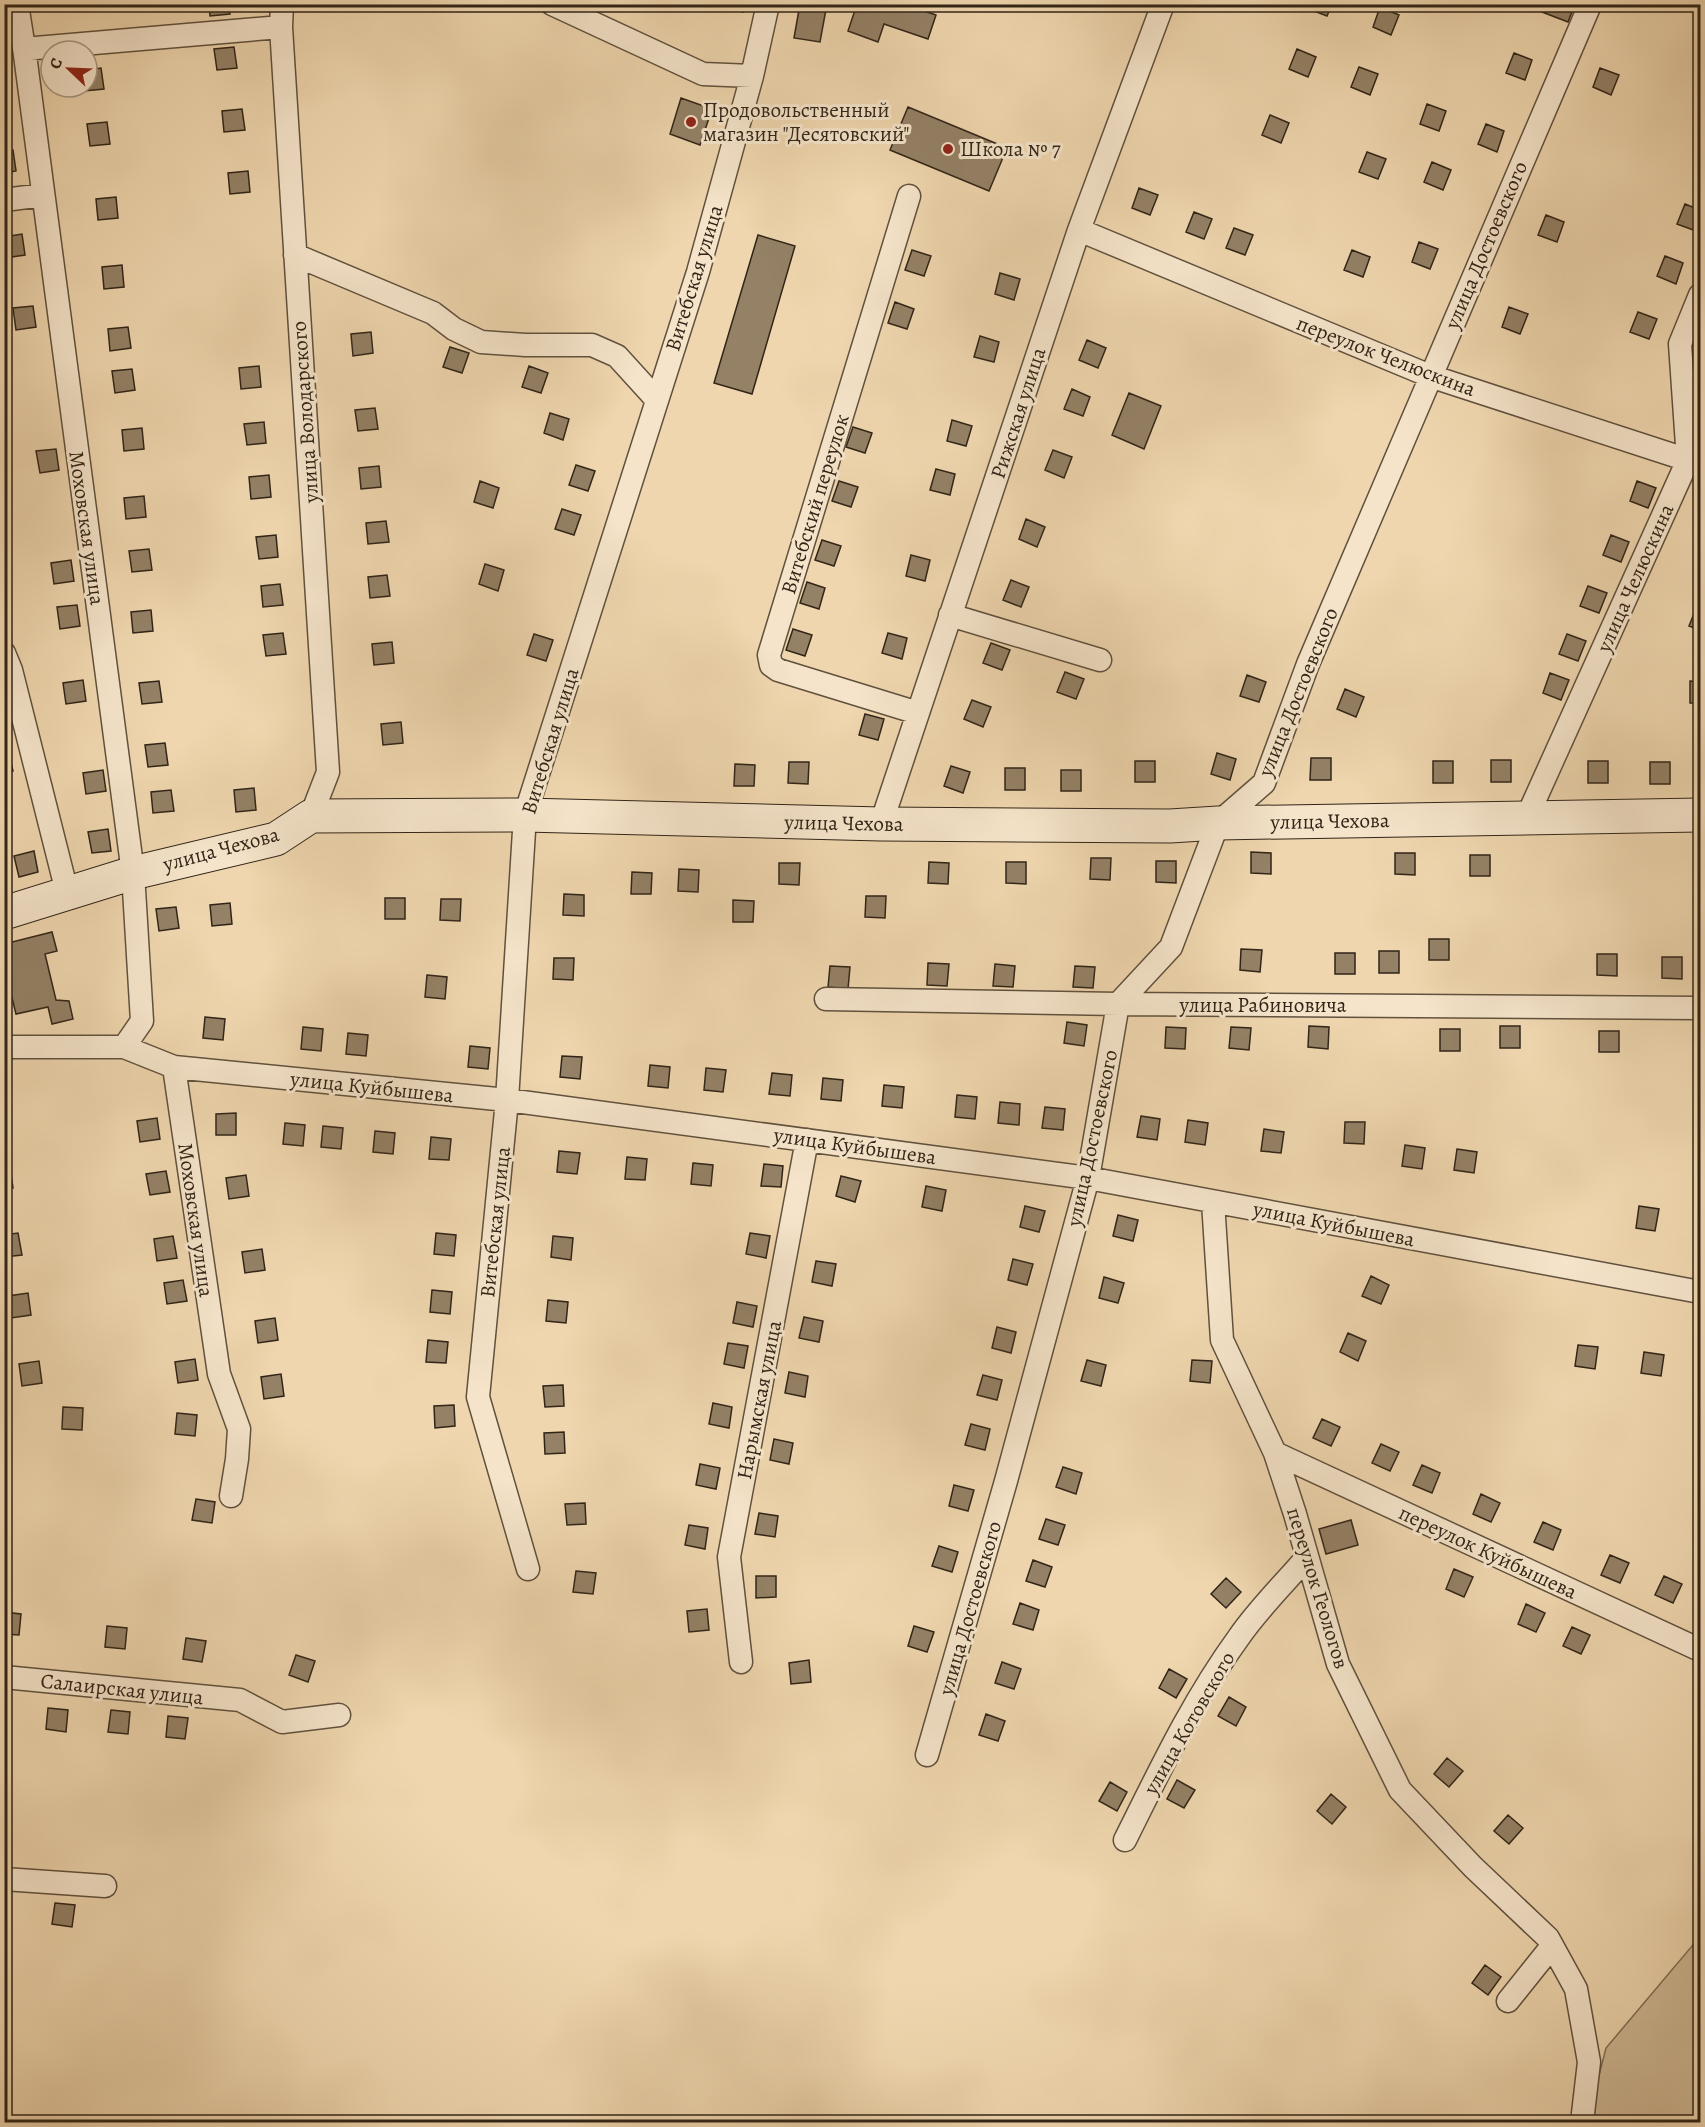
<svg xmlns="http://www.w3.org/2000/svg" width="1705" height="2127" viewBox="0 0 1705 2127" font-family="Alegreya,serif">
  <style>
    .green { fill: #cfb894; stroke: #806e56; stroke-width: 1.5 }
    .building { fill: #948166; stroke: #312518; stroke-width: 1.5 }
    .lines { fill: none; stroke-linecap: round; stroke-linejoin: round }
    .street-casing { stroke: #60513e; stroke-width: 25 }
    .secondary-casing { stroke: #312518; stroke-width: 35 }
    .street { stroke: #f5e4ca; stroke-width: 22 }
    .secondary { stroke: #f5e4ca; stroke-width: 33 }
    .poi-dot { fill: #8f2418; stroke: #f5e4ca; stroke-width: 2 }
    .labels { text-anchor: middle; stroke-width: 6; stroke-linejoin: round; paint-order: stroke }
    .poi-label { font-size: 21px; fill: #312518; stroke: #f5e4ca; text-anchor: start }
    .street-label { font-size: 21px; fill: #312518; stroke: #f5e4ca }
  </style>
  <rect width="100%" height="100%" fill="#efd6ae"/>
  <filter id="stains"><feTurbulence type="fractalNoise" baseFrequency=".00333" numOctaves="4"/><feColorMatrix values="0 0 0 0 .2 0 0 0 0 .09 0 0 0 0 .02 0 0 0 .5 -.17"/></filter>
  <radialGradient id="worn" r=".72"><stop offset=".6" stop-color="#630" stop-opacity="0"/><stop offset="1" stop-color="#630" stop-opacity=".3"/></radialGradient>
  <path class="green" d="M1700 1932V2122H1587L1606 2048 1698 1939Z"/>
  <path class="building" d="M209 4H229L230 14 210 16Z
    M725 4H746L743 12 724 6Z
    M800 4H827L820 42 794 38Z
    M857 4H904L936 15 928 39 884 24 878 42 848 31Z
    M1310 4H1332L1327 16 1309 9Z
    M1530 4H1575L1568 22 1529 7Z
    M1380 7 1399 15 1391 35 1373 27Z
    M234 47 237 68 217 70 214 49Z
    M1297 49 1316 57 1308 77 1289 69Z
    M1514 53 1532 60 1525 80 1506 73Z
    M1359 67 1378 74 1370 95 1351 87Z
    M101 68 104 89 84 91 83 87H87V70Z
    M1600 68 1619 75 1611 95 1593 87Z
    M681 98 712 109 700 145 670 134Z
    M4 100H8L11 121 4 122Z
    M1427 104 1446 111 1439 131 1420 124Z
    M908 107 1007 148 989 191 890 150Z
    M242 109 245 130 224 132 222 111Z
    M1270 115 1289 123 1281 143 1262 135Z
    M107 122 110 144 90 146 87 124Z
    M1486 124 1504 131 1497 152 1478 144Z
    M13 150 16 171 4 173V151Z
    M1367 152 1386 159 1378 179 1359 172Z
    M1432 162 1451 170 1443 190 1424 182Z
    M248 171 250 192 230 194 228 173Z
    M1139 188 1158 195 1150 215 1132 208Z
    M116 197 118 218 98 220 96 199Z
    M1685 204 1700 210V219L1696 231 1677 224Z
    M1194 212 1212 219 1204 239 1186 232Z
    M1546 215 1564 222 1557 242 1538 235Z
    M1234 228 1253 235 1245 255 1226 248Z
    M22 234 25 255 5 258 4 237Z
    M758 235 795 246 752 394 714 383Z
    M1419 242 1438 249 1430 269 1412 262Z
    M912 250 931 256 924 276 905 270Z
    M1352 250 1370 257 1363 277 1344 270Z
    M1665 256 1683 263 1676 284 1657 276Z
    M122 265 124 287 104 289 102 267Z
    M1000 273 1020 279 1014 300 995 294Z
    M895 302 914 309 907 329 888 323Z
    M33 306 36 327 16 330 13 308Z
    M1509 307 1528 314 1520 334 1502 327Z
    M1638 312 1657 319 1649 339 1630 332Z
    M128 327 131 348 110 351 108 329Z
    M371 332 373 353 353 356 351 334Z
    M980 336 999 342 994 362 974 357Z
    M1087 340 1106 348 1098 368 1079 360Z
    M450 347 469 353 462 373 443 367Z
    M259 366 261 387 241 389 239 368Z
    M529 366 548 373 541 393 522 387Z
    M132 369 135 390 115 393 112 371Z
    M4 372H8L11 393 4 394Z
    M1072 389 1090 397 1083 416 1064 409Z
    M1129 393 1161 406 1144 449 1112 435Z
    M375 408 378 429 358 431 355 410Z
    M550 413 569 419 563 440 544 433Z
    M952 420 972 426 966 446 947 441Z
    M264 422 266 443 247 445 244 424Z
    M853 427 872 433 865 453 846 447Z
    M142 428 144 449 124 451 122 430Z
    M56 449 59 470 40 473 36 451Z
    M1053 450 1072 457 1064 478 1045 470Z
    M576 465 595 471 588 491 569 485Z
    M379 466 381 487 361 489 359 468Z
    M936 469 955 474 950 495 930 490Z
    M269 475 271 497 251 499 249 477Z
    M480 481 499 488 493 508 474 502Z
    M839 481 858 487 851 507 832 501Z
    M1637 481 1656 488 1648 508 1630 501Z
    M144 496 146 517 126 519 124 498Z
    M562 509 581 515 574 535 555 529Z
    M1026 519 1045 527 1037 547 1019 539Z
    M386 521 389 542 368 544 366 523Z
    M276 535 278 557 259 559 256 537Z
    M1611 535 1629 542 1621 562 1603 555Z
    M822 540 841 546 834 566 815 560Z
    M149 549 152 570 132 572 129 551Z
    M911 555 930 560 925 581 906 576Z
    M71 560 74 581 54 584 51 563Z
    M485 564 504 570 498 591 479 584Z
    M387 575 390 596 370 598 368 577Z
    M1011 580 1029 587 1021 607 1003 600Z
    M807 582 825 588 819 609 800 603Z
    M280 584 283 605 263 607 261 586Z
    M1588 586 1607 593 1599 613 1580 606Z
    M77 605 80 626 60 629 57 607Z
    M1697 606 1700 607V630L1689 626Z
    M151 610 153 631 133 633 131 612Z
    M793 629 812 635 805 656 786 650Z
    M283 633 286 654 266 656 263 635Z
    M888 633 907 638 902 659 882 653Z
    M534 634 553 640 546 661 527 655Z
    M1567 634 1586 641 1578 661 1559 654Z
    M392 642 394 663 374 665 372 644Z
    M991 643 1010 650 1002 670 983 663Z
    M1065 672 1084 679 1076 699 1057 692Z
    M1550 673 1569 680 1561 700 1543 693Z
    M1247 675 1266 682 1259 702 1240 696Z
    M83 680 86 701 66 704 63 683Z
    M159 681 162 702 142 704 139 683Z
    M1690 681 1700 682V703H1690Z
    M1345 689 1364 697 1356 717 1337 709Z
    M972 700 991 707 983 727 964 719Z
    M865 714 884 719 878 740 859 735Z
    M401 722 403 743 383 745 381 724Z
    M165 743 168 765 148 767 145 745Z
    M8 750 13 771 4 773V751Z
    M1217 753 1236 759 1230 780 1211 774Z
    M1311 758H1331V780H1310Z
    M1491 760H1511V782H1491Z
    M1135 761H1155V782H1135Z
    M1433 761H1453V783H1433Z
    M1588 761H1608V783H1588Z
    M789 762H809L808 784 788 783Z
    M1650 762H1670V784H1650Z
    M735 764 755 765 754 786H734Z
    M951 766 970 772 963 793 944 786Z
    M1005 768H1025V790H1005Z
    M103 770 106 791 86 794 83 773Z
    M1061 770H1081V791H1061Z
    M254 788 256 810 236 812 234 790Z
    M171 790 174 811 153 813 151 792Z
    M108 829 111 851 92 853 88 832Z
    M34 851 38 872 19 877 14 856Z
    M1251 852 1271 853V874L1251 873Z
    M1395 853H1415V875L1395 874Z
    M1470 855H1490V876H1470Z
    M1091 858H1111L1110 880 1090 879Z
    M1156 861H1176V883L1156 882Z
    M929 862 949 863 948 884 928 883Z
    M1006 862H1026V884L1006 883Z
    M779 863H800L799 885 779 884Z
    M679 869 699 870 698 892 678 891Z
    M632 872 652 873 651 894H631Z
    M564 894 584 895V916L563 915Z
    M866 896H886L885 918 865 917Z
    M385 898H405V919H385Z
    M441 899H461L460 921 440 920Z
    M733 900 754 901 753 922H733Z
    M230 903 232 924 212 926 210 905Z
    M176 907 179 928 159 931 156 909Z
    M52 932 57 951 45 954 56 1000 69 1001 73 1019 52 1024 48 1007 16 1014 8 982 4 983V944Z
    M1429 939H1449V960H1429Z
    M1241 949 1262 950 1260 972 1240 970Z
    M1379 951H1399V973H1379Z
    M1335 953H1355V974H1335Z
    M1597 954H1617V976L1597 975Z
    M1662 957H1682V979L1662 978Z
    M554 958H574L573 980 553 979Z
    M928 963 949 964 947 986 927 985Z
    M995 964 1015 966 1013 987 993 986Z
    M830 966 850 967 848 989 828 987Z
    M1075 966 1095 967 1093 988 1073 987Z
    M427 975 447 977 445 999 425 997Z
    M205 1017 225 1019 223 1040 203 1038Z
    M1067 1022 1087 1025 1084 1046 1064 1043Z
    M1309 1026 1329 1027 1328 1049 1308 1047Z
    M1500 1026H1520V1048H1500Z
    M303 1027 323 1029 321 1051 301 1049Z
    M1166 1027 1186 1028 1185 1049 1165 1048Z
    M1231 1027 1251 1028 1249 1050 1229 1048Z
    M1440 1029H1460V1051H1440Z
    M1599 1031H1619V1052H1599Z
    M348 1033 368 1035 366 1056 346 1054Z
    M470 1046 490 1048 488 1069 468 1067Z
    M562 1056 582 1057 580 1079 560 1077Z
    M650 1065 670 1067 668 1088 648 1086Z
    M706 1068 726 1070 723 1092 704 1090Z
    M772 1073 792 1075 790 1096 769 1094Z
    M823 1078 843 1080 841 1101 821 1099Z
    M884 1085 904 1087 902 1108 882 1106Z
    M957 1095 977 1097 975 1119 955 1117Z
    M1000 1102 1020 1104 1019 1125 998 1123Z
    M1045 1107 1065 1109 1063 1130 1042 1128Z
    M236 1113V1135H216V1114Z
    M1141 1116 1160 1119 1157 1140 1137 1137Z
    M157 1118 160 1139 140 1142 137 1121Z
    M1188 1120 1208 1123 1205 1145 1185 1142Z
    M1345 1122H1365L1364 1144 1344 1143Z
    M285 1123 305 1125 303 1146 283 1144Z
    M323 1126 343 1128 341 1149 321 1147Z
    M1264 1129 1284 1132 1281 1153 1261 1151Z
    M375 1131 395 1133 393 1154 373 1152Z
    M431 1137 451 1139 449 1160 429 1159Z
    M1405 1145 1425 1148 1422 1169 1402 1166Z
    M1457 1149 1477 1152 1474 1173 1454 1170Z
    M559 1151 580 1153 577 1174 557 1172Z
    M627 1157 647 1159 645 1180 625 1179Z
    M693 1163 713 1165 711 1186 691 1184Z
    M764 1164 783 1166 781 1187 761 1186Z
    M10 1167 13 1188 4 1190V1168Z
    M166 1171 170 1192 150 1195 146 1174Z
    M246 1175 249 1196 229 1199 226 1178Z
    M841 1176 861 1181 855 1202 836 1196Z
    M926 1186 946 1190 942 1211 922 1207Z
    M1025 1206 1045 1211 1039 1232 1020 1227Z
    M1639 1206 1659 1209 1655 1231 1636 1228Z
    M1118 1215 1138 1220 1133 1241 1113 1236Z
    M18 1233 22 1255 4 1257V1235Z
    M436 1233 456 1235 454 1256 434 1254Z
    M750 1233 770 1236 766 1258 746 1254Z
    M173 1236 177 1258 157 1261 154 1239Z
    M553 1236 573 1238 571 1260 551 1257Z
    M262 1249 265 1270 245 1273 242 1252Z
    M1013 1259 1033 1264 1027 1285 1008 1280Z
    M816 1261 836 1264 832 1286 812 1282Z
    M1371 1276 1389 1285 1381 1304 1362 1296Z
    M1104 1277 1124 1283 1118 1303 1099 1298Z
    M183 1280 187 1301 167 1304 164 1283Z
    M432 1290 452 1292 450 1314 430 1312Z
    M28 1293 31 1315 11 1318 8 1296Z
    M548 1300 568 1302 566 1323 546 1321Z
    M737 1302 757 1306 753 1327 733 1323Z
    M804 1317 823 1321 819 1342 799 1338Z
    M275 1318 278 1340 258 1343 255 1321Z
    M997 1327 1016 1332 1011 1353 992 1348Z
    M1348 1333 1366 1341 1358 1361 1340 1352Z
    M428 1340 448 1342 446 1363 426 1362Z
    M728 1343 748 1346 744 1368 724 1364Z
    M1578 1345 1598 1347 1595 1369 1575 1366Z
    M1644 1352 1664 1355 1661 1376 1641 1373Z
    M195 1359 198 1380 178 1383 175 1362Z
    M1087 1360 1106 1365 1101 1386 1081 1381Z
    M1192 1360 1212 1361 1210 1383 1190 1381Z
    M39 1361 42 1383 22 1386 19 1364Z
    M789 1372 808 1376 805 1397 785 1393Z
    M281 1374 284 1396 264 1399 261 1377Z
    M983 1375 1002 1380 997 1400 977 1395Z
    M563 1385 564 1406 545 1407 543 1386Z
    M713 1403 732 1407 729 1428 709 1424Z
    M454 1405 455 1426 435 1428 434 1406Z
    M63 1407 83 1408 82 1430 62 1429Z
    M177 1413 197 1415 195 1436 175 1434Z
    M1322 1419 1340 1427 1331 1446 1313 1438Z
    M971 1424 990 1429 985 1450 965 1445Z
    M564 1432 565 1453 545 1454 544 1433Z
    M774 1439 793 1443 789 1464 770 1460Z
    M1381 1444 1399 1452 1390 1471 1372 1463Z
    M700 1464 720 1468 716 1489 696 1485Z
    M1422 1465 1440 1473 1432 1493 1413 1485Z
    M1063 1467 1082 1473 1076 1494 1056 1487Z
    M954 1485 974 1490 968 1511 949 1506Z
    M1481 1494 1500 1503 1491 1522 1473 1514Z
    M196 1499 215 1502 212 1523 192 1520Z
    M585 1503 586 1524 567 1525 565 1504Z
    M759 1513 778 1516 775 1537 755 1534Z
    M1046 1519 1065 1525 1058 1545 1039 1539Z
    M1351 1520 1358 1545 1326 1554 1319 1529Z
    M1543 1522 1561 1530 1553 1550 1534 1542Z
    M689 1525 708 1528 705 1549 685 1545Z
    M939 1546 958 1552 952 1572 932 1566Z
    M1610 1555 1629 1563 1620 1583 1601 1575Z
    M1033 1560 1052 1567 1045 1587 1026 1581Z
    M1454 1569 1473 1577 1464 1597 1446 1589Z
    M576 1571 596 1573 593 1594 573 1592Z
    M756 1576H776V1597L756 1598Z
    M1664 1576 1682 1584 1673 1603 1655 1595Z
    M1226 1578 1241 1592 1226 1608 1211 1594Z
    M1020 1603 1039 1610 1033 1630 1013 1624Z
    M1526 1604 1545 1613 1536 1632 1518 1624Z
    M707 1609 709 1630 689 1632 687 1611Z
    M4 1612 21 1614 19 1635 4 1634Z
    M107 1626 127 1628 125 1649 105 1647Z
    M914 1626 934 1632 927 1652 908 1646Z
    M1572 1627 1590 1635 1581 1654 1563 1646Z
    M186 1638 206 1641 202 1662 183 1659Z
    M296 1655 315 1661 308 1682 289 1675Z
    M809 1660 811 1682 791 1684 789 1663Z
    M1002 1662 1021 1669 1014 1689 995 1683Z
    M1169 1669 1187 1679 1176 1698 1159 1688Z
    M1229 1697 1246 1707 1236 1726 1218 1716Z
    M48 1708 68 1710 66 1732 46 1729Z
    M111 1710 130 1712 128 1734 108 1732Z
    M986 1714 1005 1721 998 1741 979 1735Z
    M168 1716 188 1718 185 1739 166 1737Z
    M1447 1758 1463 1771 1449 1787 1434 1774Z
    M1177 1780 1195 1790 1184 1808 1167 1799Z
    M1110 1782 1127 1792 1117 1811 1099 1801Z
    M1331 1794 1346 1807 1332 1824 1317 1811Z
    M1508 1815 1523 1828 1509 1844 1494 1831Z
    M55 1903 75 1905 72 1927 52 1924Z
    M1485 1965 1501 1977 1488 1995 1472 1983Z"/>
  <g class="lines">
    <defs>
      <path id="street" d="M17 4 25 55 133 873 142 1021 124 1047
        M282 4 281 27 328 772 311 816
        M552 4 703 74 752 76
        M24 49 281 27
        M909 196 769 655 771 665 778 670 918 713
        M4 200 43 195
        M1079 230 1430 376 1688 460 1700 465
        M295 255 433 313 454 329 481 342 525 345H592L617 356 657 400
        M950 615 1100 660
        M4 653 11 670 67 892
        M1527 817 1688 460 1680 344 1700 295
        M881 824 1079 230 1163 4
        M826 999 1118 1004 1700 1008
        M4 1047H124L174 1067 507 1100 1088 1178 1700 1292
        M174 1067 219 1374 239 1429 237 1459 231 1496
        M1213 1202 1222 1340 1275 1453 1295 1514 1338 1664 1400 1790 1473 1867 1548 1938 1576 1989 1589 2062 1582 2122
        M1275 1453 1700 1650
        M528 1569 478 1397 507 1100 525 815 698 272 752 76 768 4
        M741 1662 729 1557 807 1140
        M4 1677 240 1700 282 1722 339 1715
        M927 1755 1006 1481 1088 1178 1118 1004 1171 947 1218 823 1264 783 1308 664 1589 7 1587 4
        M1125 1840C1160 1770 1193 1700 1239 1637 1259 1608 1285 1583 1307 1557
        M4 1879 105 1886
        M1508 2001 1552 1946"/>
      <path id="secondary" d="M4 913 133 873 276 839 311 816 525 815 881 824 1170 826 1218 823 1700 815"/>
    </defs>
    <use href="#street" class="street-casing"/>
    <use href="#secondary" class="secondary-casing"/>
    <use href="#street" class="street"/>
    <use href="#secondary" class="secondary"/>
  </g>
  <g class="poi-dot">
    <circle cx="691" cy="122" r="6"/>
    <circle cx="948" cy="149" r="6"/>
  </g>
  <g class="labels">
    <g class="poi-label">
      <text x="703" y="117">Продовольственный<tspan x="703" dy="24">магазин "Деcятовский"</tspan></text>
      <text x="960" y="156">Школа № 7</text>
    </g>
    <g class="street-label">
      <text transform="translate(1486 245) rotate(-67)" y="7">улица Достоевского</text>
      <text transform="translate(694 278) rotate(-73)" y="7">Витебская улица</text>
      <text transform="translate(1386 356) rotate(21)" y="7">переулок Челюскина</text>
      <text transform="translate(305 412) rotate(-94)" y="7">улица Володарского</text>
      <text transform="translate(1018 413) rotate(-72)" y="7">Рижская улица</text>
      <text transform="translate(815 504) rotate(-73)" y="7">Витебский переулок</text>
      <text transform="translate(87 528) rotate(82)" y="7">Моховская улица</text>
      <text transform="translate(1635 578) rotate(-66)" y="7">улица Челюскина</text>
      <text transform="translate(1298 692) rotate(-68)" y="7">улица Достоевского</text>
      <text transform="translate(550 741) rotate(-73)" y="7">Витебская улица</text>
      <text transform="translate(1330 821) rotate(-1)" y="7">улица Чехова</text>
      <text transform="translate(844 823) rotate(1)" y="7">улица Чехова</text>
      <text transform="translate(221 849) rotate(-15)" y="7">улица Чехова</text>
      <text x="1263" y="1012">улица Рабиновича</text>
      <text transform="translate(372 1087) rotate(6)" y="7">улица Куйбышева</text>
      <text transform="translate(1092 1138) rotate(-78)" y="7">улица Достоевского</text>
      <text transform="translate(855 1146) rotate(8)" y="7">улица Куйбышева</text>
      <text transform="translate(196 1220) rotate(82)" y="7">Моховская улица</text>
      <text transform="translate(495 1222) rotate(-84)" y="7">Витебская улица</text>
      <text transform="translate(1334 1224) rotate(11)" y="7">улица Куйбышева</text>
      <text transform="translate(759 1400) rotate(-79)" y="7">Нарымская улица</text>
      <text transform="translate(1488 1552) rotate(25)" y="7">переулок Куйбышева</text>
      <text transform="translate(1318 1588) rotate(73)" y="7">переулок Геологов</text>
      <text transform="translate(970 1608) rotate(-74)" y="7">улица Достоевского</text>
      <text transform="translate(122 1689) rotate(6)" y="7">Салаирская улица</text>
      <text transform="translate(1189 1723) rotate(-60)" y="7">улица Котовского</text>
    </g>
  </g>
  <rect width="1705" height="2127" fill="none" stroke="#efd6ae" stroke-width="24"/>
  <rect x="6" y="6" width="1693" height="2115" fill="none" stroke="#312518" stroke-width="3"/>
  <rect x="12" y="12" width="1681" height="2103" fill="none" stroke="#312518" stroke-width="1.5"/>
  <g transform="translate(69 69) rotate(293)"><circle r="28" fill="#f5e4ca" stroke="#a79883" stroke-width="1.5"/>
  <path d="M0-4.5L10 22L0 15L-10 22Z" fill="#8f2418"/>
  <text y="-9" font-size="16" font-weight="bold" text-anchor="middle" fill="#312518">С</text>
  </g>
  <rect width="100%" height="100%" filter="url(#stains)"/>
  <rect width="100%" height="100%" fill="url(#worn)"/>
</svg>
